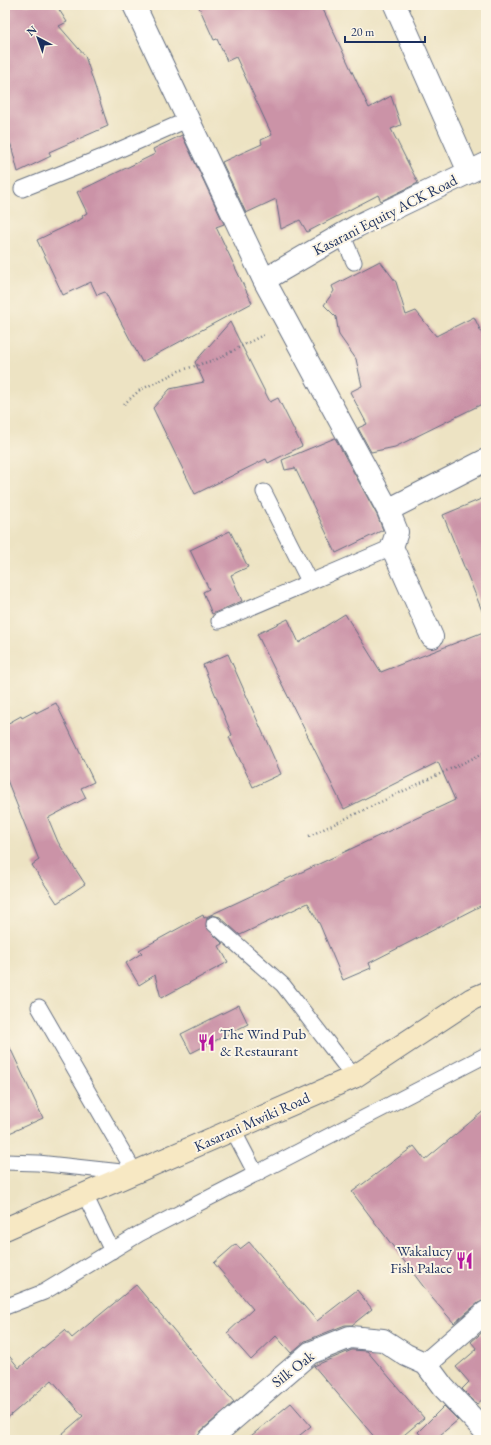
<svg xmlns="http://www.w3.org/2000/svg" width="491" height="1445" viewBox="0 0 491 1445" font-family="'EB Garamond',serif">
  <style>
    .building { fill: #cb93a7 }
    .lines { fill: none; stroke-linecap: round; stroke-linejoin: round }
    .lane-casing { stroke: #646e81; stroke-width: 17 }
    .street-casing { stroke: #646e81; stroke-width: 24 }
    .secondary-casing { stroke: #646e81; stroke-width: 24 }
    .path { stroke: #646e81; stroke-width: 2.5; stroke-dasharray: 1 3; stroke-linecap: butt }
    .lane { stroke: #fff; stroke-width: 15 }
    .street { stroke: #fff; stroke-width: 22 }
    .secondary { stroke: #f7e8c3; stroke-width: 22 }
    .labels { text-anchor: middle; stroke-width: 4; stroke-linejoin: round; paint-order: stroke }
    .street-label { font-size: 15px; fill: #1b2f5e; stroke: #fcf5e5 }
    .poi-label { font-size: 15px; fill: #1b2f5e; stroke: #fcf5e5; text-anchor: start }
  </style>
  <rect width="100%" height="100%" fill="#fcf5e5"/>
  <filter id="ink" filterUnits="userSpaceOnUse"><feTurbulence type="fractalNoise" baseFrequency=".025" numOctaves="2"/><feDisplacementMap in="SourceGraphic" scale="8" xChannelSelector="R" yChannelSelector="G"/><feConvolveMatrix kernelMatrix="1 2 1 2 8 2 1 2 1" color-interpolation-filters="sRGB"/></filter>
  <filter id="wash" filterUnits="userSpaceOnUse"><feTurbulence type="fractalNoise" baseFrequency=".012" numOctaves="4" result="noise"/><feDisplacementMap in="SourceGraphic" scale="16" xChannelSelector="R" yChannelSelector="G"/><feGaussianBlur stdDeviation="0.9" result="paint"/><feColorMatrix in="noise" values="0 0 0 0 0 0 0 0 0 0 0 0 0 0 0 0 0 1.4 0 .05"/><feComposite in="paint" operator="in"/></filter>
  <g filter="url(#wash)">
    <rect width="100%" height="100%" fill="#ede3c3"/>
    <g id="blocks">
      <path class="building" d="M5 5H56L67 22 59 26 85 56 108 126 49 152 51 156 18 172 11 145 5 135Z
        M198 5H321L369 108 391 96 401 125 391 129 418 183 381 201 378 195 307 232 300 220 281 229 276 199 246 213 222 162 262 144 261 140 272 135 236 57 227 61 217 39 214 40Z
        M182 135 224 224 216 227 252 303 142 362 105 292 97 295 91 282 63 295 37 240 83 218 82 216 87 213 77 192 155 154 153 149Z
        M380 261 396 282 406 315 416 311 436 336 474 317 486 342V402L395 447 371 452 358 428 367 424 350 392 362 386 356 359 339 335 336 317 324 305 334 291 332 286Z
        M230 322 270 402 278 398 302 446 268 463 266 459 195 494 153 408 170 389 204 382 195 362Z
        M335 438 377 515 383 530 336 553 295 468 285 470 282 460Z
        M486 497V618H485L443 515Z
        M230 531 248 567 231 575 242 601 212 614 203 592 209 589 190 550Z
        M345 614 381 672 486 631V903L369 963 371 968 343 980 320 925 308 903 240 935 220 917 212 915 207 918 206 927 223 944 219 946 228 962 161 998 155 975 139 985 126 963 142 953 139 950 203 915 204 918 455 800 438 762 344 809 257 634 288 619 299 643Z
        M228 654 281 774 253 787 229 737 232 735 203 665Z
        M56 703 94 782 81 788 86 798 48 818 58 842 85 884 57 903 32 865 39 860 5 775V725L21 716 22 718 35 711 36 713Z
        M239 1005 248 1024 191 1053 181 1034Z
        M5 1037 43 1118 5 1135Z
        M486 1109V1300L478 1303 454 1323 432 1298 352 1192 414 1146 425 1160Z
        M249 1242 317 1321 357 1290 372 1309 352 1325H345L305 1341 291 1353 276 1336 251 1360 227 1333 253 1309 214 1263 236 1244 240 1249Z
        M136 1285 234 1402 201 1431 196 1440H55L83 1416 52 1380 5 1420V1351L19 1368 65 1330 72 1338Z
        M486 1329V1402L483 1399 477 1404 462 1389 469 1382 456 1367 477 1349 471 1342Z
        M352 1350 367 1351 424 1418 398 1440H377L314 1366Z
        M291 1403 311 1426 294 1440H246Z
        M444 1406 458 1420 434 1440H425L418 1432Z"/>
    </g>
  </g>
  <g filter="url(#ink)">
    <use href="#blocks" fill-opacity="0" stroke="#646e81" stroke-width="1"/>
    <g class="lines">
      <defs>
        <path id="lane" d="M22 189 105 156 187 120
          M342 234 354 262
          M264 492 309 581
          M219 621 392 547
          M214 924 283 985 354 1077
          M39 1007 135 1173
          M233 1130 256 1174
          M5 1162 38 1163 131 1173
          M85 1195 112 1251
          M5 1307 44 1292 139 1234 486 1055"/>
        <path id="street" d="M134 5 264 280 388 510 397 532 392 547 432 637
          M395 5 469 172
          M264 280 357 226 486 164
          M388 510 486 460
          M426 1364 443 1387 483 1429 486 1430
          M209 1440 310 1353 350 1337 383 1340 406 1355 426 1364 486 1312"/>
        <path id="secondary" d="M5 1229 354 1077 472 999 486 993"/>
      </defs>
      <use href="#lane" class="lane-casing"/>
      <use href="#street" class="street-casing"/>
      <use href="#secondary" class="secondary-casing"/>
      <path class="path" d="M124 404 140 390 179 371 217 359 265 334
        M309 836 486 752"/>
      <use href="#lane" class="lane"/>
      <use href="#street" class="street"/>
      <use href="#secondary" class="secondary"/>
    </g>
  </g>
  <defs>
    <symbol id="restaurant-bare" viewBox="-9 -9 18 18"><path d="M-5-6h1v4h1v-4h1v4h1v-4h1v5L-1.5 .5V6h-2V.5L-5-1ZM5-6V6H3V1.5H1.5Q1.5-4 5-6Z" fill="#b5179e" stroke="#fcf5e5" stroke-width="2.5" paint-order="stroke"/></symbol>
  </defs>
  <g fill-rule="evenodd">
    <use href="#restaurant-bare" x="194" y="1030" width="25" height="25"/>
    <use href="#restaurant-bare" x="452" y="1248" width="25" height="25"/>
  </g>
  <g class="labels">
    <g class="street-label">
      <text transform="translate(385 215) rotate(-27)" y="5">Kasarani Equity ACK Road</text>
      <text transform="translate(252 1122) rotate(-24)" y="5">Kasarani Mwiki Road</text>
      <text transform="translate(293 1369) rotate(-38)" y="5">Silk Oak</text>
    </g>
    <g class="poi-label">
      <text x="220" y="1039">The Wind Pub<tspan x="220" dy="17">&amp; Restaurant</tspan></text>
      <text x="452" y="1256" text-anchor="end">Wakalucy<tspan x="452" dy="17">Fish Palace</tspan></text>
    </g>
  </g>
  <rect width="491" height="1445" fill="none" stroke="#fcf5e5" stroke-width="20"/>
  <g transform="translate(38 38) rotate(319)" stroke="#fcf5e5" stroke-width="3" paint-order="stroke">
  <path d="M0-3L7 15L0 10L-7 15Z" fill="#1b2f5e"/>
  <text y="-6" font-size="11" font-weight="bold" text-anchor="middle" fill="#1b2f5e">N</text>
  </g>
  <path d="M345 36v6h80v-6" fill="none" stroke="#1b2f5e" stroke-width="2"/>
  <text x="351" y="36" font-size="12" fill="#1b2f5e" stroke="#fcf5e5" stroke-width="3" paint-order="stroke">20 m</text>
</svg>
